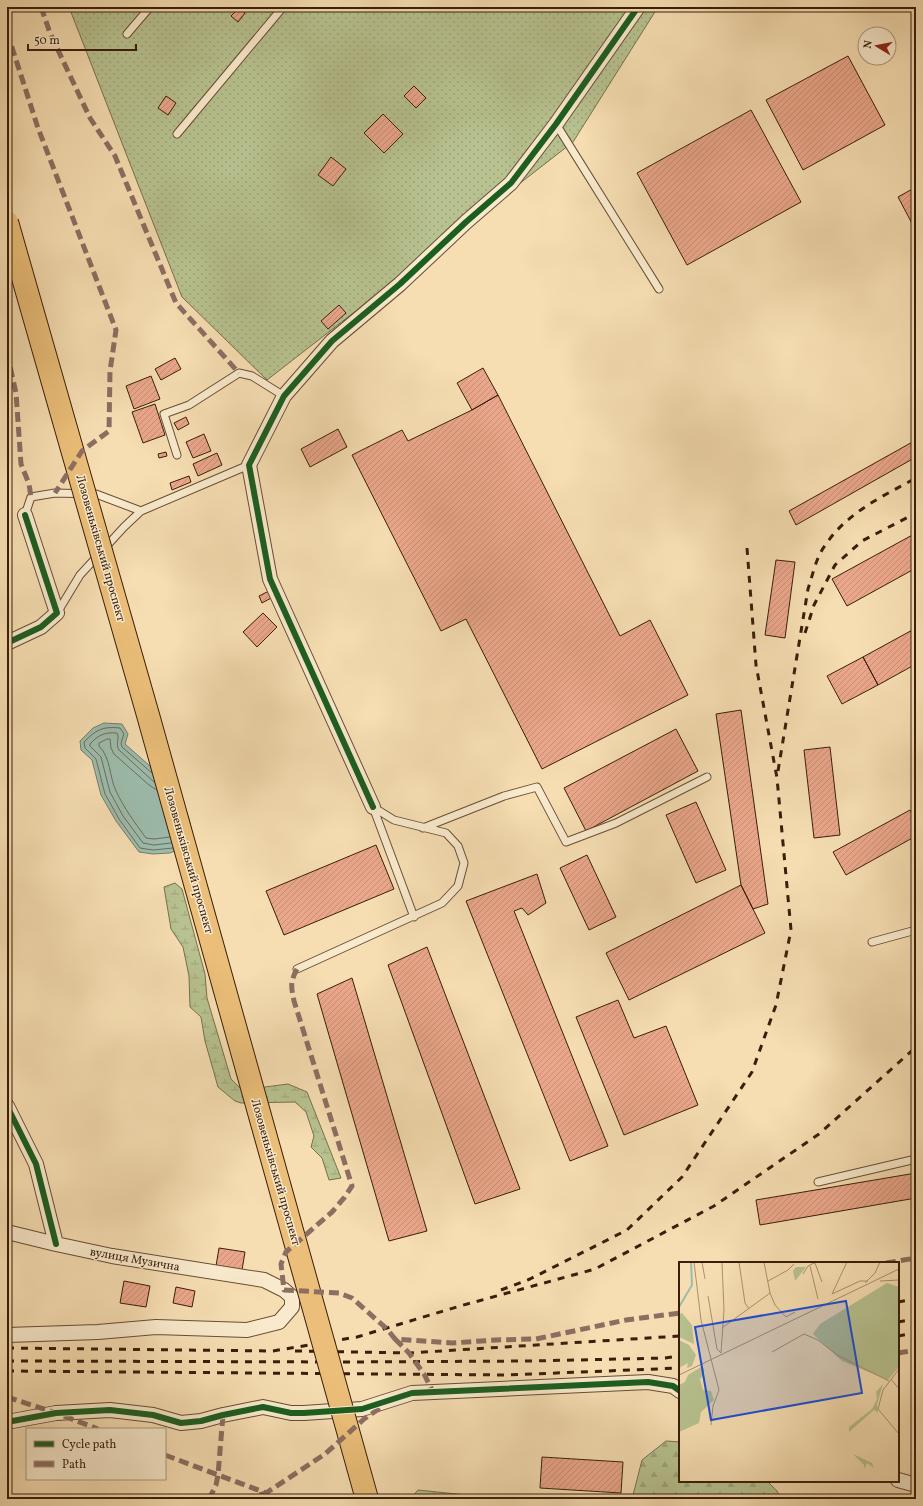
<svg xmlns="http://www.w3.org/2000/svg" width="923" height="1506" viewBox="0 0 923 1506" font-family="Vollkorn,serif">
  <style>
    .grass { fill: url(#grass-dots); stroke: #78704d }
    .forest { fill: url(#forest-firs); stroke: #78704d }
    .wetland { fill: url(#wetland-marsh); stroke: #78704d }
    .water { fill: #9dbcad; stroke: #757d6c }
    .lines { fill: none; stroke-linecap: round; stroke-linejoin: round }
    .shore { stroke: #6b6d5c; stroke-width: 1 }
    .building { fill: url(#building-hatch); stroke: #391e0a }
    .lane-casing { stroke: #684e34; stroke-width: 9 }
    .street-casing { stroke: #684e34; stroke-width: 16 }
    .lane { stroke: #f9eacd; stroke-width: 7 }
    .street { stroke: #f9eacd; stroke-width: 14 }
    .rail { stroke: #391e0a; stroke-width: 3; stroke-dasharray: 7 7; stroke-linecap: butt }
    .highway-bridge-casing { stroke: #391e0a; stroke-width: 24; stroke-linecap: butt }
    .highway-bridge { stroke: #ebbf79; stroke-width: 22 }
    .quiet { stroke: #8d6e63; stroke-width: 5; stroke-dasharray: 10 5; stroke-linecap: butt }
    .cycleway-casing { stroke: #f9eacd; stroke-width: 8 }
    .cycleway { stroke: #1b5e20; stroke-width: 6 }
    .labels { text-anchor: middle; stroke-width: 3; stroke-linejoin: round; paint-order: stroke }
    .street-label { font-size: 12px; fill: #391e0a; stroke: #f9eacd }
    .inset-river { fill: none; stroke: #9dbcad; stroke-width: 2 }
    .inset-road { fill: none; stroke: #aa916f; stroke-width: 1 }
    .view { fill: #1d4ed8; fill-opacity: 0.15; stroke: #1d4ed8; stroke-width: 2 }
    .inset-edge { fill: none; stroke: #391e0a; stroke-width: 2 }
  </style>
  <defs>
    <pattern id="grass-dots" width="8" height="8" patternUnits="userSpaceOnUse"><rect width="8" height="8" fill="#b7c290"/><path d="M2 2h.1M6 6h.1" fill="none" stroke="#9ea67b" stroke-width="1.8" stroke-linecap="round"/></pattern>
    <pattern id="forest-firs" width="22" height="20" patternUnits="userSpaceOnUse"><rect width="22" height="20" fill="#b7c290"/><path d="M5 1l3.5 6h-7zM16 11l3.5 6h-7z" fill="#9ea67b"/></pattern>
    <pattern id="wetland-marsh" width="20" height="14" patternUnits="userSpaceOnUse"><rect width="20" height="14" fill="#b7c290"/><path d="M1 5h8M5 5V1M11 12h8M15 12V8" fill="none" stroke="#9ea67b"/></pattern>
    <pattern id="building-hatch" width="6" height="6" patternUnits="userSpaceOnUse"><rect width="6" height="6" fill="#eba78b"/><path d="M-1 1l2-2M0 6l6-6M5 7l2-2" fill="none" stroke="#ca8f77"/></pattern>
  </defs>
  <rect width="100%" height="100%" fill="#f6deb2"/>
  <filter id="stains"><feTurbulence type="fractalNoise" baseFrequency=".005" numOctaves="4"/><feColorMatrix values="0 0 0 0 .2 0 0 0 0 .09 0 0 0 0 .02 0 0 0 .5 -.17"/></filter>
  <radialGradient id="worn" r=".72"><stop offset=".6" stop-color="#630" stop-opacity="0"/><stop offset="1" stop-color="#630" stop-opacity=".3"/></radialGradient>
  <path class="grass" d="M69 7H658L573 142 267 380 182 297Z"/>
  <path class="forest" d="M666 1441 680 1442V1481H767L777 1491 781 1499H632L642 1460Z
    M418 1490 476 1496 478 1499H410Z"/>
  <path class="wetland" d="M175 883 182 889 205 974 207 998 231 1079 242 1090 288 1084 307 1092 341 1178 329 1180 322 1158 311 1147 314 1136 306 1112 295 1102 241 1103 235 1101 218 1087 205 1041 201 1017 190 1007 189 976 183 947 171 929 164 887Z"/>
  <path class="water" d="M104 723 122 724 128 734 125 744 159 774 177 785 189 819 194 843 170 853 153 854 139 852 116 821 101 795 92 760 81 750 80 741 93 728Z"/>
  <g class="lines">
    <path class="shore" d="M152 773 122 747 121 743 124 734 120 728C102 726 96 730 84 742L85 748 96 759 105 794 119 819 140 848 153 850 173 848
      M154 782 119 750C115 744 120 738 117 733 105 732 98 735 90 744V746L101 757 110 792 123 816 143 843 154 845 171 843
      M157 790 149 785 114 754 111 748 110 739H107L99 743V746C111 758 109 776 116 791 124 808 135 823 146 838L154 839 170 837"/>
  </g>
  <path class="building" d="M239 8 245 13 238 22 231 16Z
    M848 56 885 125 803 170 766 100Z
    M414 86 426 98 416 108 404 96Z
    M166 96 176 103 168 115 158 108Z
    M751 110 801 202 687 265 637 173Z
    M383 114 403 134 384 153 364 133Z
    M331 157 346 169 333 186 318 175Z
    M916 187V231L898 197Z
    M339 305 346 313 328 329 321 321Z
    M175 358 181 369 161 380 155 369Z
    M483 368 498 395 472 410 457 383Z
    M151 376 160 399 134 409 126 386Z
    M498 395 620 636 650 620 688 695 542 769 466 619 441 631 352 455 402 430 408 441 472 410Z
    M155 404 165 435 143 443 132 412Z
    M186 417 189 424 178 430 174 423Z
    M338 429 347 447 310 467 301 449Z
    M204 434 211 451 193 458 186 442Z
    M916 440V457L796 525 789 511Z
    M166 452 167 456 159 458 158 454Z
    M217 453 222 465 198 476 193 464Z
    M189 476 191 482 172 490 170 483Z
    M916 533V568L847 606 832 579Z
    M776 560 795 562 785 638 765 635Z
    M269 591 273 597 262 603 259 596Z
    M263 613 277 627 257 647 243 632Z
    M916 628V664L878 685 863 657Z
    M863 657 878 685 842 704 827 676Z
    M741 710 768 904 753 909 741 885 716 714Z
    M676 729 698 771 586 831 564 788Z
    M830 747 840 835 814 838 804 750Z
    M696 802 726 870 696 883 666 815Z
    M910 810 916 821V836L846 875 833 852Z
    M376 845 394 889 284 935 266 891Z
    M587 855 616 917 589 930 560 868Z
    M537 874 546 903 528 915 522 908 514 911 608 1146 570 1161 466 901Z
    M741 885 765 933 629 1000 606 953Z
    M427 947 520 1189 475 1204 388 965Z
    M352 978 427 1231 389 1241 317 994Z
    M618 1000 634 1038 666 1026 698 1105 624 1135 576 1017Z
    M916 1173V1198L760 1225 756 1200Z
    M219 1248 245 1252 242 1270 216 1266Z
    M124 1281 150 1286 146 1307 120 1303Z
    M176 1287 195 1291 192 1307 173 1303Z
    M542 1457 623 1462 621 1493 540 1488Z"/>
  <g class="lines">
    <defs>
      <path id="lane" d="M127 34 150 7
        M556 124 659 289
        M177 134 283 7
        M177 455 164 414 189 405 239 373 252 376 284 396
        M25 515 31 497 55 493 96 494 141 511
        M57 613 80 575 124 527 141 511 249 465
        M373 807 414 917
        M423 828 504 796 537 787 566 842 616 823 707 777
        M872 942 916 930
        M297 969 442 903 458 886 464 863 458 846 446 833 394 820 373 807
        M818 1182 916 1159"/>
      <path id="street" d="M7 643 41 627 57 613 25 515
        M373 807 270 579 249 465 284 396 332 341 400 284 466 222 511 183 556 124 638 7
        M7 1106 36 1164 56 1244
        M7 1232 56 1244 112 1256 264 1280 284 1290 292 1297V1307L279 1322 247 1330 156 1327 98 1332 7 1335
        M7 1422 56 1413 110 1410 153 1415 181 1423 201 1421 223 1415 263 1407 291 1413H304L362 1409 412 1393 648 1382 673 1386 680 1391
        M898 1480 916 1485"/>
    </defs>
    <use href="#lane" class="lane-casing"/>
    <use href="#street" class="street-casing"/>
    <use href="#lane" class="lane"/>
    <use href="#street" class="street"/>
    <path class="rail" d="M805 633 814 605 835 565 862 541 916 513
      M778 771 808 589C813 574 816 557 826 544 848 512 883 496 916 478
      M501 1290 530 1279 627 1230 682 1177 752 1072 776 1005 791 930 777 778 756 665 747 548
      M898 1302 916 1299
      M898 1322 916 1319
      M898 1336 916 1333
      M7 1348 273 1351 357 1337 460 1306 595 1269 714 1206 819 1134 916 1047
      M295 1351 409 1353 680 1336
      M7 1361 345 1362 532 1361 665 1358 680 1356
      M7 1371 507 1375 680 1368"/>
    <defs>
      <path id="highway-bridge" d="M7 222 148 715 367 1499"/>
    </defs>
    <use href="#highway-bridge" class="highway-bridge-casing"/>
    <use href="#highway-bridge" class="highway-bridge"/>
    <path class="quiet" d="M41 7 50 33 90 118 115 156 176 303 239 373
      M7 32 38 128 116 330 110 371 109 431 82 451 55 493
      M7 353 16 393 21 464 29 484 31 497
      M297 969C290 982 291 986 294 1001L352 1186 344 1198 332 1212 286 1252 281 1264 284 1290 339 1293 352 1298 387 1329 395 1339 452 1343 496 1340 536 1339 626 1320 680 1313
      M886 1263 916 1258
      M395 1339 409 1353 424 1374 433 1392
      M898 1353 916 1350
      M7 1397 56 1413 98 1429
      M165 1455 266 1493 325 1454 364 1419 383 1406
      M209 1499 216 1485 218 1475 223 1415
      M245 1499 266 1493 276 1499"/>
    <defs>
      <path id="cycleway" d="M7 643 41 627 57 613 25 515
        M373 807 270 579 249 465 284 396 332 341 400 284 466 222 511 183 556 124 638 7
        M7 1106 36 1164 56 1244
        M7 1422 56 1413 110 1410 153 1415 181 1423 201 1421 223 1415 263 1407 291 1413H304L362 1409 412 1393 648 1382 673 1386 680 1391"/>
    </defs>
    <use href="#cycleway" class="cycleway-casing"/>
    <use href="#cycleway" class="cycleway"/>
  </g>
  <g class="labels">
    <g class="street-label">
      <text transform="translate(101 548) rotate(74)" y="4">Лозовеньківський проспект</text>
      <text transform="translate(189 860) rotate(74)" y="4">Лозовеньківський проспект</text>
      <text transform="translate(276 1172) rotate(74)" y="4">Лозовеньківський проспект</text>
      <text transform="translate(135 1259) rotate(10)" y="4">вулиця Музична</text>
    </g>
  </g>
  <g transform="translate(679 1262)">
    <rect width="220" height="220" fill="#f6deb2"/>
    <path d="M208 21 220 25V105L209 118 163 99 134 72 141 62Z" fill="#b7c290"/>
    <path d="M3 51 13 63 15 82 0 75V52ZM0 78 10 83 17 93 13 104 8 106 9 101 0 106ZM22 105 25 107V113L21 117 24 128 32 129 35 138 22 150 20 161 0 170V123L6 120 9 113ZM204 122 198 142 199 151 195 148 170 170V165L193 147 198 137 197 130ZM174 192 193 201 195 206 188 201 185 207V203Z" fill="#b7c290"/>
    <path d="M117 5H127L116 19 114 9Z" fill="#b7c290"/>
    <path class="inset-river" d="M0 45 13 23 12 0"/>
    <path class="inset-road" d="M15 0 22 58 40 128 34 144 32 163M23 0 26 17M60 0 66 41 70 47M85 0 91 31 96 43 107 55 116 50M168 0 153 32 181 19H189M136 1 143 20M131 4 139 37M124 12 129 4 137 0M89 19 109 8 115 2M201 19 220 18M186 21 196 11 201 0M29 34 38 87 42 91 45 48 43 0M43 66 91 31M93 90 125 72 139 78 158 93 210 119M220 107 204 128 199 147 220 172M0 113 220 7M212 117 220 127"/>
    <path class="view" d="M167 39 183 131 32 158 16 65Z"/>
    <rect width="220" height="220" class="inset-edge"/>
  </g>
  <rect width="923" height="1506" fill="none" stroke="#f6deb2" stroke-width="24"/>
  <rect x="8" y="8" width="907" height="1490" fill="none" stroke="#391e0a" stroke-width="2"/>
  <rect x="12" y="12" width="899" height="1482" fill="none" stroke="#391e0a"/>
  <rect x="26" y="1428" width="140" height="52" fill="#f9eacd" stroke="#ac987f"/>
  <rect x="34" y="1441" width="20" height="6" fill="#1b5e20" stroke="#ac987f"/>
  <text x="62" y="1448" font-size="12" fill="#391e0a">Cycle path</text>
  <rect x="34" y="1461" width="20" height="6" fill="#8d6e63" stroke="#ac987f"/>
  <text x="62" y="1468" font-size="12" fill="#391e0a">Path</text>
  <g transform="translate(877 46) rotate(280)"><circle r="19" fill="#f9eacd" stroke="#ac987f"/>
  <path d="M0-3L7 15L0 10L-7 15Z" fill="#8f2418"/>
  <text y="-6" font-size="11" font-weight="bold" text-anchor="middle" fill="#391e0a">N</text>
  </g>
  <path d="M28 44v6h108v-6" fill="none" stroke="#391e0a" stroke-width="2"/>
  <text x="34" y="44" font-size="12" fill="#391e0a" stroke="#f9eacd" stroke-width="3" paint-order="stroke">50 m</text>
  <rect width="100%" height="100%" filter="url(#stains)"/>
  <rect width="100%" height="100%" fill="url(#worn)"/>
</svg>
